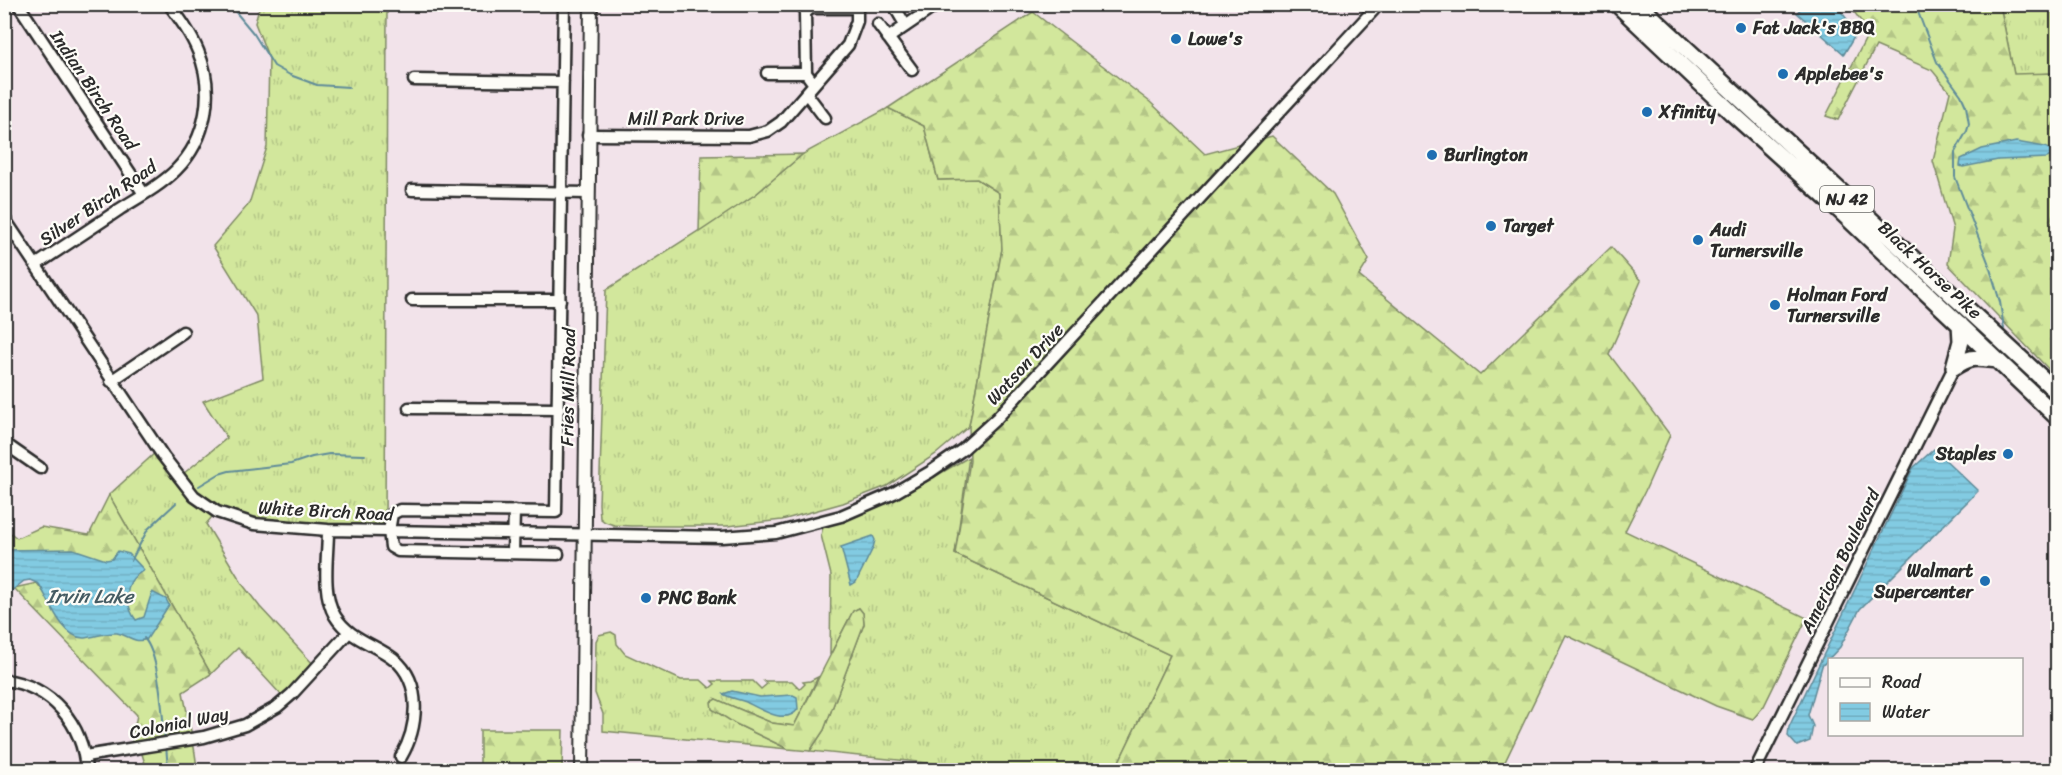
<svg xmlns="http://www.w3.org/2000/svg" width="2062" height="775" viewBox="0 0 2062 775" font-family="Sriracha,sans-serif">
  <style>
    .grass { fill: url(#grass-tufts); stroke: #7e8964; stroke-width: 1.5 }
    .forest { fill: url(#forest-firs); stroke: #7e8964; stroke-width: 1.5 }
    .water { fill: url(#water-rules); stroke: #5f8b99; stroke-width: 1.5 }
    .lines { fill: none; stroke-linecap: round; stroke-linejoin: round }
    .stream { stroke: #5f8b99; stroke-width: 2 }
    .minor-casing { stroke: #2b2b2b; stroke-width: 15 }
    .major-casing { stroke: #2b2b2b; stroke-width: 16 }
    .highway-casing { stroke: #2b2b2b; stroke-width: 20 }
    .minor { stroke: #fdfcf7; stroke-width: 10 }
    .major { stroke: #fdfcf7; stroke-width: 12 }
    .highway { stroke: #fdfcf7; stroke-width: 15 }
    .poi-dot { fill: #1f6fb2; stroke: #fdfcf7; stroke-width: 2 }
    .labels { text-anchor: middle; stroke-width: 4.5; stroke-linejoin: round; paint-order: stroke }
    .shield { fill: #fdfcf7; stroke: #6a6a68; stroke-width: 1.5 }
    .shield-label { font-size: 16px; font-weight: bold; fill: #2b2b2b }
    .poi-label { font-size: 18px; font-weight: bold; fill: #2b2b2b; stroke: #fdfcf7; text-anchor: start }
    .street-label { font-size: 18px; fill: #2b2b2b; stroke: #fdfcf7 }
    .water-label { font-size: 20px; font-style: italic; fill: #455b62; stroke: #fdfcf7 }
  </style>
  <defs>
    <pattern id="grass-tufts" width="24" height="20" patternUnits="userSpaceOnUse" patternTransform="scale(1.5)"><rect width="24" height="20" fill="#d2e79c"/><path d="M3 7l-1-3M5 7V3M7 7l1-3M15 17l-1-3M17 17v-4M19 17l1-3" fill="none" stroke="#b4c687"/></pattern>
    <pattern id="forest-firs" width="22" height="20" patternUnits="userSpaceOnUse" patternTransform="scale(1.5)"><rect width="22" height="20" fill="#d2e79c"/><path d="M5 1l3.5 6h-7zM16 11l3.5 6h-7z" fill="#b4c687"/></pattern>
    <pattern id="water-rules" width="6" height="5" patternUnits="userSpaceOnUse" patternTransform="scale(1.5)"><rect width="6" height="5" fill="#82cbe2"/><path d="M0 2.5h6" fill="none" stroke="#70aec2"/></pattern>
  </defs>
  <rect width="100%" height="100%" fill="#f2e3ea"/>
  <filter id="ink" filterUnits="userSpaceOnUse"><feTurbulence type="fractalNoise" baseFrequency=".0167" numOctaves="2"/><feDisplacementMap in="SourceGraphic" scale="12" xChannelSelector="R" yChannelSelector="G"/><feConvolveMatrix kernelMatrix="1 2 1 2 8 2 1 2 1" color-interpolation-filters="sRGB"/></filter>
  <g filter="url(#ink)">
    <path class="grass" d="M260 5H387L385 531 263 527 216 512 206 524 243 585 260 607 314 665 283 697 238 648 211 674 109 495 157 451 178 478 227 438 203 401 263 378 257 317 213 246 249 204 267 147 269 59 255 23Z
      M2000 5H2057V73L2014 75Z
      M888 108 924 126 938 180 977 179 999 193 1002 249 969 426 936 454 887 486 843 503 782 520 727 526H631L614 525 605 522 600 518 599 504 606 290 756 194 803 154Z
      M969 457 955 554 1170 655 1115 770H937V764L810 751 824 730 864 624 863 613 859 608 853 611 830 655 831 575 821 535 823 527 890 502Z
      M611 632 616 635 617 644 625 654 681 680H701L710 688 715 684 712 681H753L761 689 767 684 764 681H792L800 689 805 684 803 682 810 681 818 677 794 726 772 723 716 699 734 723 788 749 603 731V714L595 693 596 641 599 635Z"/>
    <path class="forest" d="M1849 5H2000L2014 74 2057 73V226L2052 223 2058 252 2057 378 1948 264 1953 229 1933 161 1950 92 1932 70 1876 46 1838 120 1826 116 1869 32Z
      M1033 12 1150 102 1205 154 1272 136 1333 194 1369 260 1359 276 1480 375 1611 247 1641 281 1609 354 1670 435 1645 491 1625 531 1807 618 1764 706 1753 719 1716 706 1566 635 1501 770H1115L1170 655 955 554 970 461 969 426 1002 249 999 193 977 179 938 180 924 126 888 108Z
      M803 154 756 194 699 232 701 156Z
      M109 495 211 674 183 692C188 719 195 744 197 770H147L142 754 131 745 137 715 14 588 37 583 77 637 122 630 5 555 4 528 17 538 41 527 89 535Z
      M859 608 863 613 864 624 824 730 810 751 788 749 734 723 712 709 711 702 716 699 772 723 794 726 853 611Z
      M480 730H563L562 770H480Z"/>
    <path class="water" d="M1804 4 1836 5 1857 32 1844 54 1797 13Z
      M2016 142 2045 147 2052 150 2051 156 2047 158 1998 160 1963 167 1960 166 1961 159 1982 149Z
      M1934 449 1978 491 1860 609 1840 647 1822 666 1808 715 1813 726 1810 741 1797 746 1788 736 1789 727 1913 468Z
      M873 536 875 540 873 548 856 582 851 585 841 547Z
      M73 549 106 560 112 559 118 551 129 554 144 570C140 573 134 576 132 580 124 591 128 610 136 620L144 617 152 592 166 599 169 605 147 639C134 644 128 635 117 633 107 632 95 637 85 638 63 640 49 600 39 584L30 580 24 581 5 596V550Z
      M732 691 760 697 793 695 797 697 798 709C786 726 760 709 746 702 738 699 730 698 723 694Z"/>
    <g class="lines">
      <path class="stream" d="M229 4 254 34 274 66 290 75 317 85 349 87
        M1915 4 1937 62 1961 95 1966 106 1969 124 1967 131 1955 152V177L1988 262 2000 302 2004 329
        M199 486 219 474 229 471 291 464 312 457 329 454 365 455
        M131 561 148 529 176 503
        M144 638C160 656 162 714 165 740
        M166 745 168 770"/>
      <defs>
        <path id="minor" d="M18 4 144 194
          M893 4 906 26
          M878 24 912 70
          M888 38 938 4
          M767 73H806
          M414 80 563 82
          M814 84 806 73 805 13 811 8H856
          M806 93 825 118
          M588 135 749 136 768 131 781 122 848 45 857 21V4
          M412 190 588 193
          M4 218 163 456 194 496 217 512 254 524 328 530 722 537 776 533 841 516 894 493 930 472 962 450 997 418 1379 4
          M36 265C64 246 92 228 120 209 139 197 160 186 176 170 207 139 215 91 198 51 191 34 180 19 169 4
          M412 300H560
          M111 381 183 332
          M409 408 559 409
          M4 443 40 468
          M328 530C328 557 321 592 335 616 349 639 375 644 394 659 423 683 418 728 401 757
          M513 553 514 511
          M558 554 398 551 391 547 389 531 392 514 400 510 556 512 564 4
          M4 680C52 686 83 724 86 770
          M85 756 204 737 245 725 277 707 292 694 349 632
          M1755 770 1954 367"/>
        <path id="major" d="M582 770 591 4"/>
        <path id="highway" d="M1617 4 1732 113 1835 206 2058 418
          M1638 4 2058 393
          M1954 367C1973 355 1976 358 1997 360
          M1954 367 1961 341 1960 324"/>
      </defs>
      <use href="#minor" class="minor-casing"/>
      <use href="#major" class="major-casing"/>
      <use href="#highway" class="highway-casing"/>
      <use href="#minor" class="minor"/>
      <use href="#major" class="major"/>
      <use href="#highway" class="highway"/>
    </g>
  </g>
  <g class="poi-dot">
    <circle cx="1741" cy="28" r="6"/>
    <circle cx="1176" cy="39" r="6"/>
    <circle cx="1783" cy="74" r="6"/>
    <circle cx="1647" cy="112" r="6"/>
    <circle cx="1432" cy="155" r="6"/>
    <circle cx="1491" cy="226" r="6"/>
    <circle cx="1698" cy="240" r="6"/>
    <circle cx="1775" cy="305" r="6"/>
    <circle cx="2008" cy="454" r="6"/>
    <circle cx="1985" cy="581" r="6"/>
    <circle cx="646" cy="598" r="6"/>
  </g>
  <g class="labels">
    <rect class="shield" x="1820" y="186" width="54" height="26" rx="4.5"/>
    <g class="shield-label">
      <text x="1847" y="205">NJ 42</text>
    </g>
    <g class="poi-label">
      <text x="1753" y="34">Fat Jack's BBQ</text>
      <text x="1188" y="45">Lowe's</text>
      <text x="1795" y="80">Applebee's</text>
      <text x="1659" y="118">Xfinity</text>
      <text x="1444" y="161">Burlington</text>
      <text x="1503" y="232">Target</text>
      <text x="1710" y="236">Audi<tspan x="1710" dy="21">Turnersville</tspan></text>
      <text x="1787" y="301">Holman Ford<tspan x="1787" dy="21">Turnersville</tspan></text>
      <text x="1996" y="460" text-anchor="end">Staples</text>
      <text x="1973" y="577" text-anchor="end">Walmart<tspan x="1973" dy="21">Supercenter</tspan></text>
      <text x="658" y="604">PNC Bank</text>
    </g>
    <g class="street-label">
      <text transform="translate(94 90) rotate(56)" y="6">Indian Birch Road</text>
      <text x="686" y="125">Mill Park Drive</text>
      <text transform="translate(98 203) rotate(-34)" y="6">Silver Birch Road</text>
      <text transform="translate(1930 270) rotate(43)" y="6">Black Horse Pike</text>
      <text transform="translate(1025 364) rotate(-47)" y="6">Watson Drive</text>
      <text transform="translate(568 387) rotate(-89)" y="6">Fries Mill Road</text>
      <text transform="translate(326 511) rotate(3)" y="6">White Birch Road</text>
      <text transform="translate(1840 561) rotate(-64)" y="6">American Boulevard</text>
      <text transform="translate(179 723) rotate(-11)" y="6">Colonial Way</text>
    </g>
    <g class="water-label">
      <text x="90" y="603">Irvin Lake</text>
    </g>
  </g>
  <rect width="2062" height="775" fill="none" stroke="#fdfcf7" stroke-width="24"/>
  <rect x="12" y="12" width="2038" height="751" fill="none" stroke="#2b2b2b" stroke-width="2" filter="url(#ink)"/>
  <rect x="1828" y="658" width="195" height="78" fill="#fdfcf7" stroke="#a9a8a5" stroke-width="1.5"/>
  <rect x="1840" y="678" width="30" height="9" fill="#fdfcf7" stroke="#a9a8a5" stroke-width="1.5"/>
  <text x="1882" y="688" font-size="18" fill="#2b2b2b">Road</text>
  <rect x="1840" y="703" width="30" height="18" fill="url(#water-rules)" stroke="#a9a8a5" stroke-width="1.5"/>
  <text x="1882" y="718" font-size="18" fill="#2b2b2b">Water</text>
</svg>
